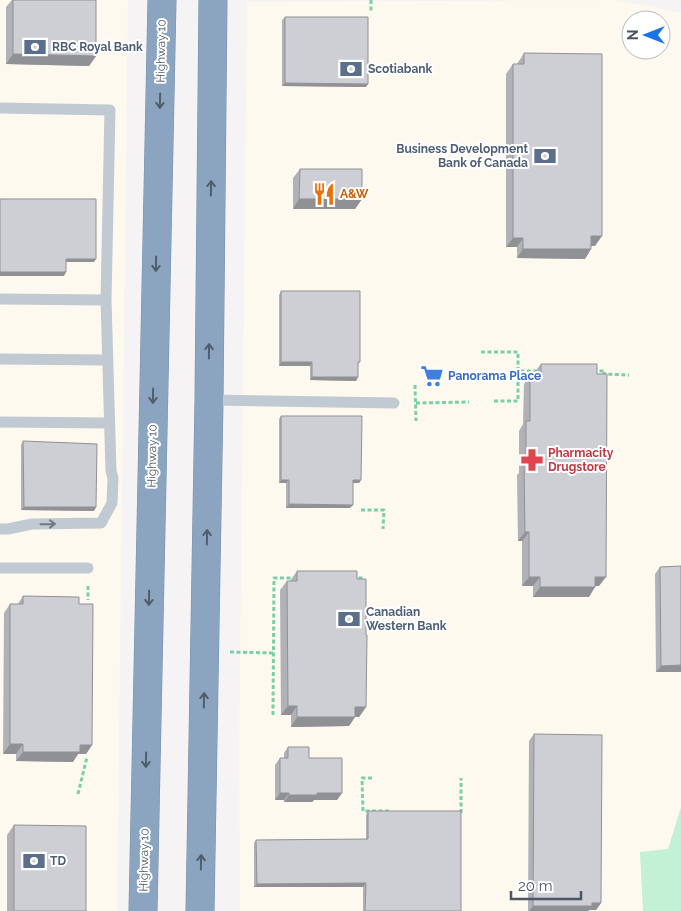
<svg xmlns="http://www.w3.org/2000/svg" width="681" height="911" viewBox="0 0 681 911" font-family="Raleway,sans-serif">
  <style>
    .commercial { fill: #fdf9ef; fill-rule: evenodd }
    .green { fill: #c3f1d5 }
    .lines { fill: none; stroke-linecap: round; stroke-linejoin: round }
    .highway-casing { stroke: #7690ad; stroke-width: 29 }
    .path { stroke: #7ad0a6; stroke-width: 3; stroke-dasharray: 4 2.5; stroke-linecap: butt }
    .lane { stroke: #c1cad2; stroke-width: 11 }
    .highway { stroke: #8ba5c1; stroke-width: 28 }
    .wall { fill: #b0b2b7 }
    .shaded-wall { fill: #909195 }
    .building { fill: #cdcfd5; stroke: #909195 }
    .oneway { stroke: #505e6b }
    .oneway2 { stroke: #6e7983 }
    .labels { text-anchor: middle; stroke-width: 4; stroke-linejoin: round; paint-order: stroke }
    .service-label { font-size: 12px; font-weight: bold; fill: #4e5e75; stroke: #fff; text-anchor: start }
    .street-label { font-size: 12px; fill: #4a5661; stroke: #fff }
    .food-label { font-size: 12px; font-weight: bold; fill: #c56008; stroke: #fff; text-anchor: start }
    .shop-label { font-size: 12px; font-weight: bold; fill: #366cbe; stroke: #fff; text-anchor: start }
    .health-label { font-size: 12px; font-weight: bold; fill: #be3a42; stroke: #fff; text-anchor: start }
  </style>
  <rect width="100%" height="100%" fill="#f5f3f3"/>
  <path class="commercial" d="M0 0H128L117 911H0Z
    M617 0 681 13V911H240L239 751 247 2ZM631 20H661V50H631Z"/>
  <path class="green" d="M681 807V911H643L640 852 668 849Z"/>
  <g class="lines">
    <defs>
      <path id="highway" d="M143 911 162 0
        M200 911 209 400 213 0"/>
    </defs>
    <use href="#highway" class="highway-casing"/>
    <path class="path" d="M371 0V13
      M481 352H518V371H539
      M593 371H605L604 374 629 375
      M415 385 416 421
      M494 401H518V371
      M416 403 469 402
      M361 510H384L383 529
      M352 578H363
      M88 586V600
      M230 652 274 653
      M273 715 274 578H296
      M372 778H362L363 811H390
      M78 794 87 757
      M461 813V778"/>
    <path class="lane" d="M0 108 110 110 106 300 111 471 113 478 112 503 101 523 32 524 8 529H0
      M0 299 106 300
      M0 359 107 360
      M209 400 394 403
      M0 422 109 423
      M0 568H88"/>
    <use href="#highway" class="highway"/>
  </g>
  <path class="wall" d="M12 0H96V56L89 66 6 64V7Z
    M285 17 366 87 282 86V20Z
    M524 53 595 246H591V249L585 259 517 258V247H506V74L513 64H517Z
    M300 169 362 199 355 209H293V178Z
    M281 291 360 362 358 364V377L356 381 310 380V366H279V295Z
    M541 364 597 374 599 586H595L589 597H533V586H522V541H518L517 475 519 473V431L523 424 524 384 530 375H534V373Z
    M281 416 361 480 359 483H353L350 508H286V483H279V419Z
    M23 441 96 507 94 511 21 510V445Z
    M681 566V672H656L655 574 660 567Z
    M297 571 357 579 366 707 359 717H355L349 726 291 727V715H281L280 590 287 581H290Z
    M23 596 79 604 92 745 86 754H78L73 762 16 761V754H3L4 613 10 604H18Z
    M534 734 601 903 596 910H589L588 911H528L529 741Z
    M288 747 309 758 342 793 337 800H314L312 802H284V800H275V765L280 758H284V753Z
    M368 811 461 911H363V887H254V843L256 840 366 839V815Z
    M14 825 86 911H7V835Z"/>
  <path class="shaded-wall" d="M13 54 96 56 89 66 6 64Z
    M285 83 368 84 366 87 282 86Z
    M299 199H362L355 209H293Z
    M591 236H602L595 246H585Z
    M513 238H523L517 247H506Z
    M523 249H591L585 259 517 258Z
    M66 259H96L94 262H64Z
    M0 272H66L64 276H0Z
    M281 362H312L310 366H279Z
    M312 377H358L356 381 310 380Z
    M281 480H289L286 483H279Z
    M353 480H361L359 483H350Z
    M289 504 353 505 350 508H286Z
    M24 507H96L94 511 21 510Z
    M525 532H529L522 541H518Z
    M529 577H540L533 586H522Z
    M595 577H606L599 586H589Z
    M540 587H595L589 597H533Z
    M681 665V672H656L661 666Z
    M288 706H297L291 715H281Z
    M355 707H366L359 717H355L349 726 291 727 297 717Z
    M10 744H23L16 754H3Z
    M80 745H92L86 754H78L73 762 16 761 23 752Z
    M280 793H289L284 800H275Z
    M317 793H342L337 800H314L312 802H284L289 795Z
    M366 883 363 887H254L257 884Z
    M592 903H601L596 910H589L588 911H529L533 906Z"/>
  <path class="building" d="M13 0H96V56L13 54Z
    M285 17H368V84L285 83Z
    M524 53 602 54V236H591V249H523V238H513V64H524Z
    M300 169H362V199H299Z
    M0 199H96V259H66V272H0Z
    M281 291H360V362H358V377H312V362H281Z
    M541 364H597V374H607L606 577H595V587H540V577H529V532H525L524 465H526V421H530V375H541Z
    M281 416H362L361 480H353V505L289 504V480H281Z
    M23 441 97 444 96 507H24Z
    M681 566V665L661 666 660 567Z
    M297 571H357V579H366V635H367L366 707H355V717H297V706H288L287 581H297Z
    M23 596 79 597V604H93L92 745H80V752H23V744H10V604H23Z
    M534 734 602 735 601 903H592V906H533Z
    M288 747H309V758H342V793H317V795H289V793H280V758H288Z
    M368 811H461V911H365L366 883 257 884 256 840 368 839Z
    M14 825 86 826V911H14Z"/>
  <defs><path id="oneway-shaft" d="M-6 0H5M1.5-3L5.5 0L1.5 3" fill="none" stroke-width="1.6" stroke-linecap="round" stroke-linejoin="round" transform="scale(1.25)"/></defs>
  <g class="oneway">
    <use href="#oneway-shaft" transform="translate(160 101) rotate(91)"/>
    <use href="#oneway-shaft" transform="translate(211 188) rotate(-89)"/>
    <use href="#oneway-shaft" transform="translate(156 264) rotate(91)"/>
    <use href="#oneway-shaft" transform="translate(209 351) rotate(-89)"/>
    <use href="#oneway-shaft" transform="translate(153 396) rotate(91)"/>
    <use href="#oneway-shaft" transform="translate(207 537) rotate(-89)"/>
    <use href="#oneway-shaft" transform="translate(149 598) rotate(91)"/>
    <use href="#oneway-shaft" transform="translate(204 700) rotate(-89)"/>
    <use href="#oneway-shaft" transform="translate(146 760) rotate(91)"/>
    <use href="#oneway-shaft" transform="translate(201 862) rotate(-89)"/>
  </g>
  <use class="oneway2" href="#oneway-shaft" transform="translate(48 524) rotate(-1)"/>
  <defs>
    <symbol id="bank-bare" viewBox="-9 -9 18 18"><path d="M-6-4H6V4H-6ZM0-2.3a2.3 2.3 0 1 0 0 4.6a2.3 2.3 0 1 0 0-4.6Z" fill="#5c6f8a" stroke="#fff" stroke-width="2.5" paint-order="stroke"/></symbol>
    <symbol id="restaurant-bare" viewBox="-9 -9 18 18"><path d="M-5-6h1v4h1v-4h1v4h1v-4h1v5L-1.5 .5V6h-2V.5L-5-1ZM5-6V6H3V1.5H1.5Q1.5-4 5-6Z" fill="#e8710a" stroke="#fff" stroke-width="2.5" paint-order="stroke"/></symbol>
    <symbol id="supermarket-bare" viewBox="-9 -9 18 18"><path d="M-6-5.5h2.5l.6 2H6L4.5 2H-2.5L-4.4-4H-6ZM-1.5 3.2a1.3 1.3 0 1 0 .1 0ZM3 3.2a1.3 1.3 0 1 0 .1 0Z" fill="#3f7fe0" stroke="#fff" stroke-width="2.5" paint-order="stroke"/></symbol>
    <symbol id="pharmacy-bare" viewBox="-9 -9 18 18"><path d="M-2-6h4v4h4v4h-4v4h-4v-4h-4v-4h4Z" fill="#e0444e" stroke="#fff" stroke-width="2.5" paint-order="stroke"/></symbol>
  </defs>
  <g fill-rule="evenodd">
    <use href="#bank-bare" x="19" y="31" width="32" height="32"/>
    <use href="#bank-bare" x="335" y="53" width="32" height="32"/>
    <use href="#bank-bare" x="529" y="140" width="32" height="32"/>
    <use href="#restaurant-bare" x="308" y="178" width="32" height="32"/>
    <use href="#supermarket-bare" x="416" y="360" width="32" height="32"/>
    <use href="#pharmacy-bare" x="516" y="444" width="32" height="32"/>
    <use href="#bank-bare" x="333" y="603" width="32" height="32"/>
    <use href="#bank-bare" x="18" y="845" width="32" height="32"/>
  </g>
  <g class="labels">
    <g class="service-label">
      <text x="52" y="51">RBC Royal Bank</text>
      <text x="368" y="73">Scotiabank</text>
      <text x="528" y="153" text-anchor="end">Business Development<tspan x="528" dy="14">Bank of Canada</tspan></text>
      <text x="366" y="616">Canadian<tspan x="366" dy="14">Western Bank</tspan></text>
      <text x="50" y="865">TD</text>
    </g>
    <g class="street-label">
      <text transform="translate(161 51) rotate(-89)" y="4">Highway 10</text>
      <text transform="translate(152 456) rotate(-89)" y="4">Highway 10</text>
      <text transform="translate(144 860) rotate(-89)" y="4">Highway 10</text>
    </g>
    <g class="food-label">
      <text x="340" y="198">A&amp;W</text>
    </g>
    <g class="shop-label">
      <text x="448" y="380">Panorama Place</text>
    </g>
    <g class="health-label">
      <text x="548" y="457">Pharmacity<tspan x="548" dy="14">Drugstore</tspan></text>
    </g>
  </g>
  <g transform="translate(646 35) rotate(270)"><circle r="24" fill="#ffffff" stroke="#b7bbc0"/>
  <path d="M0-4L9 19L0 12L-9 19Z" fill="#1a73e8"/>
  <text y="-8" font-size="14" font-weight="bold" text-anchor="middle" fill="#4a5661">N</text>
  </g>
  <path d="M511 891v8h70v-8" fill="none" stroke="#4a5661" stroke-width="2.5"/>
  <text x="518" y="891" font-size="15" fill="#4a5661" stroke="#ffffff" stroke-width="4" paint-order="stroke">20 m</text>
</svg>
